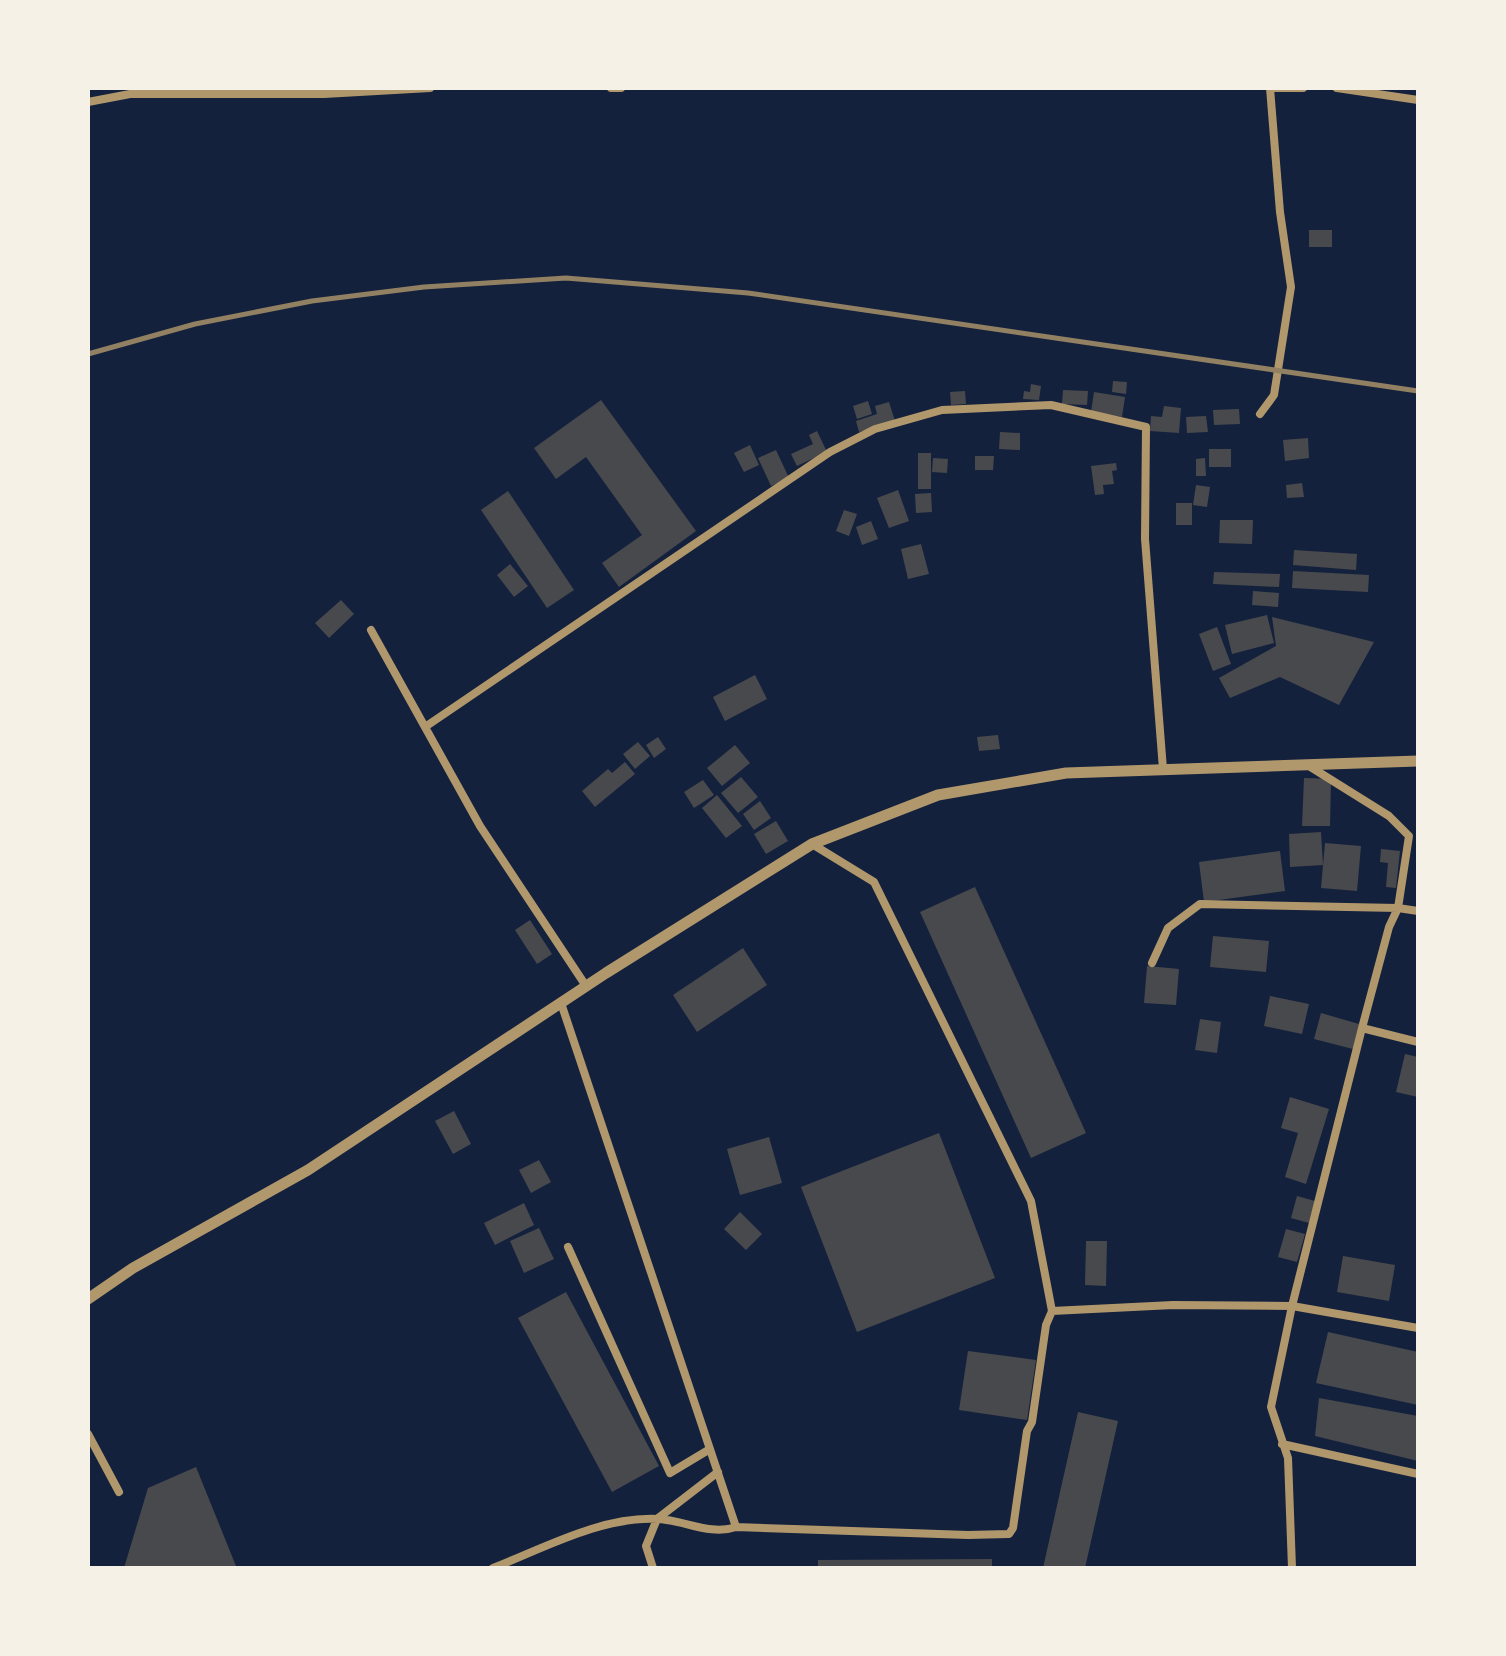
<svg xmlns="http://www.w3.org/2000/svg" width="1506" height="1656" viewBox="0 0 1506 1656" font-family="Quicksand,sans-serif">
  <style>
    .building { fill: #48494c }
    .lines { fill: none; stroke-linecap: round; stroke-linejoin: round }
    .minor { stroke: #b1986c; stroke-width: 8 }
    .tertiary { stroke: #b1986c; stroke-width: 11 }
    .rail { stroke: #918062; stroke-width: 5 }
  </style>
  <rect width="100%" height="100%" fill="#14213d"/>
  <path class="building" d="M1309 230H1332V247H1309Z
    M1113 381 1127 382 1126 394 1112 392Z
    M1031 384 1041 386 1039 400 1023 399 1024 391 1030 392Z
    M1063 390 1088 391 1087 405 1062 404Z
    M965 391 966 404 951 405 950 392Z
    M1094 392 1125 397 1122 417 1091 412Z
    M601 400 696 531 619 587 602 563 642 535 586 457 556 479 534 448Z
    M868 401 872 414 857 419 853 406Z
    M889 402 895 421 859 432 856 421 877 414 875 406Z
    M1164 406 1181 408 1179 433 1150 431 1151 416 1162 417Z
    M1239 409 1240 424 1214 425 1213 410Z
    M1206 416 1208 432 1187 433 1186 417Z
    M817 431 827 452 797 466 791 454 813 444 809 435Z
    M1000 432 1020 433V450L999 449Z
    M1308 438 1309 458 1285 461 1283 440Z
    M750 445 759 465 744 472 734 453Z
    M1209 449H1231V467H1209Z
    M776 450 789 478 771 486 758 458Z
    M918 453H931V489H918Z
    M975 456H994L993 470H975Z
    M933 458 948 459 947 473 932 472Z
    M1205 458 1206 476H1196V459Z
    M1116 463 1117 470 1112 471 1114 484 1103 485 1104 494 1095 495 1091 466Z
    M1302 483 1304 497 1287 498 1286 485Z
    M1196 485 1210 487 1207 507 1193 505Z
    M898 490 909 521 889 528 877 498Z
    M508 491 574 590 547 608 481 510Z
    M931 493 932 512 916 513 915 494Z
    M1176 503H1192V525H1176Z
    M844 510 857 514 849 536 836 531Z
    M1220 520H1253L1252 544 1219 543Z
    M871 521 878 539 862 545 856 527Z
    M921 544 929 574 908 579 901 549Z
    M1294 550 1357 554 1356 570 1293 565Z
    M510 564 528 586 514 597 497 575Z
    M1293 571 1369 575 1368 592 1292 588Z
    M1214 572 1280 574 1279 587 1213 584Z
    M1253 591 1279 593 1278 607 1252 605Z
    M341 600 354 614 329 638 315 623Z
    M1267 615 1274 643 1232 654 1225 625Z
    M1272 617 1374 642 1339 705 1280 677 1230 698 1219 678 1276 646Z
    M1217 627 1231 664 1213 671 1199 634Z
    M755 675 767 699 725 721 713 697Z
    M998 735 1000 749 979 751 977 737Z
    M658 737 666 749 654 758 646 745Z
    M638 742 650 756 635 769 623 754Z
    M735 745 750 763 722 786 707 768Z
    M625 762 635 774 595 807 582 791 608 769 612 773Z
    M741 777 758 797 738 813 721 793Z
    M1304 778 1331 779 1330 826H1302Z
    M703 780 714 795 694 808 684 792Z
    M717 795 742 826 726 838 702 808Z
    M760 801 771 818 754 830 743 814Z
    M776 821 788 841 766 854 754 834Z
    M1321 832 1323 865 1290 867 1289 834Z
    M1325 843 1361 846 1357 891 1321 888Z
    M1381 849 1400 851 1396 888 1386 887 1388 863 1380 862Z
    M1280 851 1285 891 1204 902 1199 862Z
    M975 887 1086 1133 1031 1158 920 912Z
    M530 920 552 954 537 964 515 930Z
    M1213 936 1269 941 1266 972 1210 967Z
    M743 948 767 985 697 1032 673 995Z
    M1147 966 1179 969 1176 1005 1144 1003Z
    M1270 996 1309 1004 1302 1034 1264 1026Z
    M1321 1013 1359 1024 1353 1049 1314 1039Z
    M1200 1019 1221 1022 1217 1053 1195 1050Z
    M1405 1054 1418 1057V1097L1396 1092Z
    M1290 1097 1329 1109 1306 1184 1285 1177 1298 1133 1281 1128Z
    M454 1111 471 1144 453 1154 435 1121Z
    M939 1133 995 1278 857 1332 801 1187Z
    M769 1137 782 1183 740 1195 727 1149Z
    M539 1160 551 1182 531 1193 519 1170Z
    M1297 1196 1315 1201 1309 1223 1291 1218Z
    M524 1203 534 1225 495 1245 484 1223Z
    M740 1212 762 1234 746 1250 724 1229Z
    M539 1228 554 1259 524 1273 510 1241Z
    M1286 1229 1305 1234 1297 1262 1278 1257Z
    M1086 1241H1107L1106 1286 1085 1285Z
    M1343 1256 1395 1265 1389 1301 1337 1292Z
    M566 1292 659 1466 612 1492 518 1318Z
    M1328 1332 1418 1352V1405L1316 1383Z
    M968 1351 1036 1360 1027 1420 959 1410Z
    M1319 1398 1418 1416V1461L1315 1436Z
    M1078 1412 1118 1421 1085 1568H1043Z
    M196 1467 236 1566 124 1568 148 1488Z
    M992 1559V1568H818V1560Z"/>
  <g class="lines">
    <path class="minor" d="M611 88H621
      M1275 88H1303
      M1337 88 1418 100
      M88 102 130 94H324L430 88
      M1260 414 1274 395 1291 287 1280 212 1270 88
      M371 630 480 826 586 986
      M425 727 830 452 875 429 942 410 1051 405 1146 427 1145 539 1163 769
      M1152 963 1168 928 1200 904 1398 908 1418 911
      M561 1003 736 1527
      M1362 1028 1418 1042
      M568 1247 670 1473 710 1449
      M1052 1311 1173 1305 1292 1306 1418 1328
      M88 1434 119 1492
      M1282 1444 1418 1474
      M493 1568C544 1548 602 1516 658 1519 684 1520 710 1536 736 1527L968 1535 1009 1534 1013 1528 1027 1431 1032 1422 1046 1325 1052 1311 1031 1201 874 882 812 844
      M653 1568 646 1546 657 1519 718 1472
      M1292 1568 1288 1458 1271 1407 1292 1306 1362 1028 1389 927 1398 908 1409 836 1389 816 1309 766"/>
    <path class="tertiary" d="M88 1299 133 1268 308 1170 606 973 812 844 938 795 1066 773 1418 761"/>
    <path class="rail" d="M88 354 195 324 312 301 424 287 566 278 748 293 1418 391"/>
  </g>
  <rect width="1506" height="1656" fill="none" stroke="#f6f1e7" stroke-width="180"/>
</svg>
